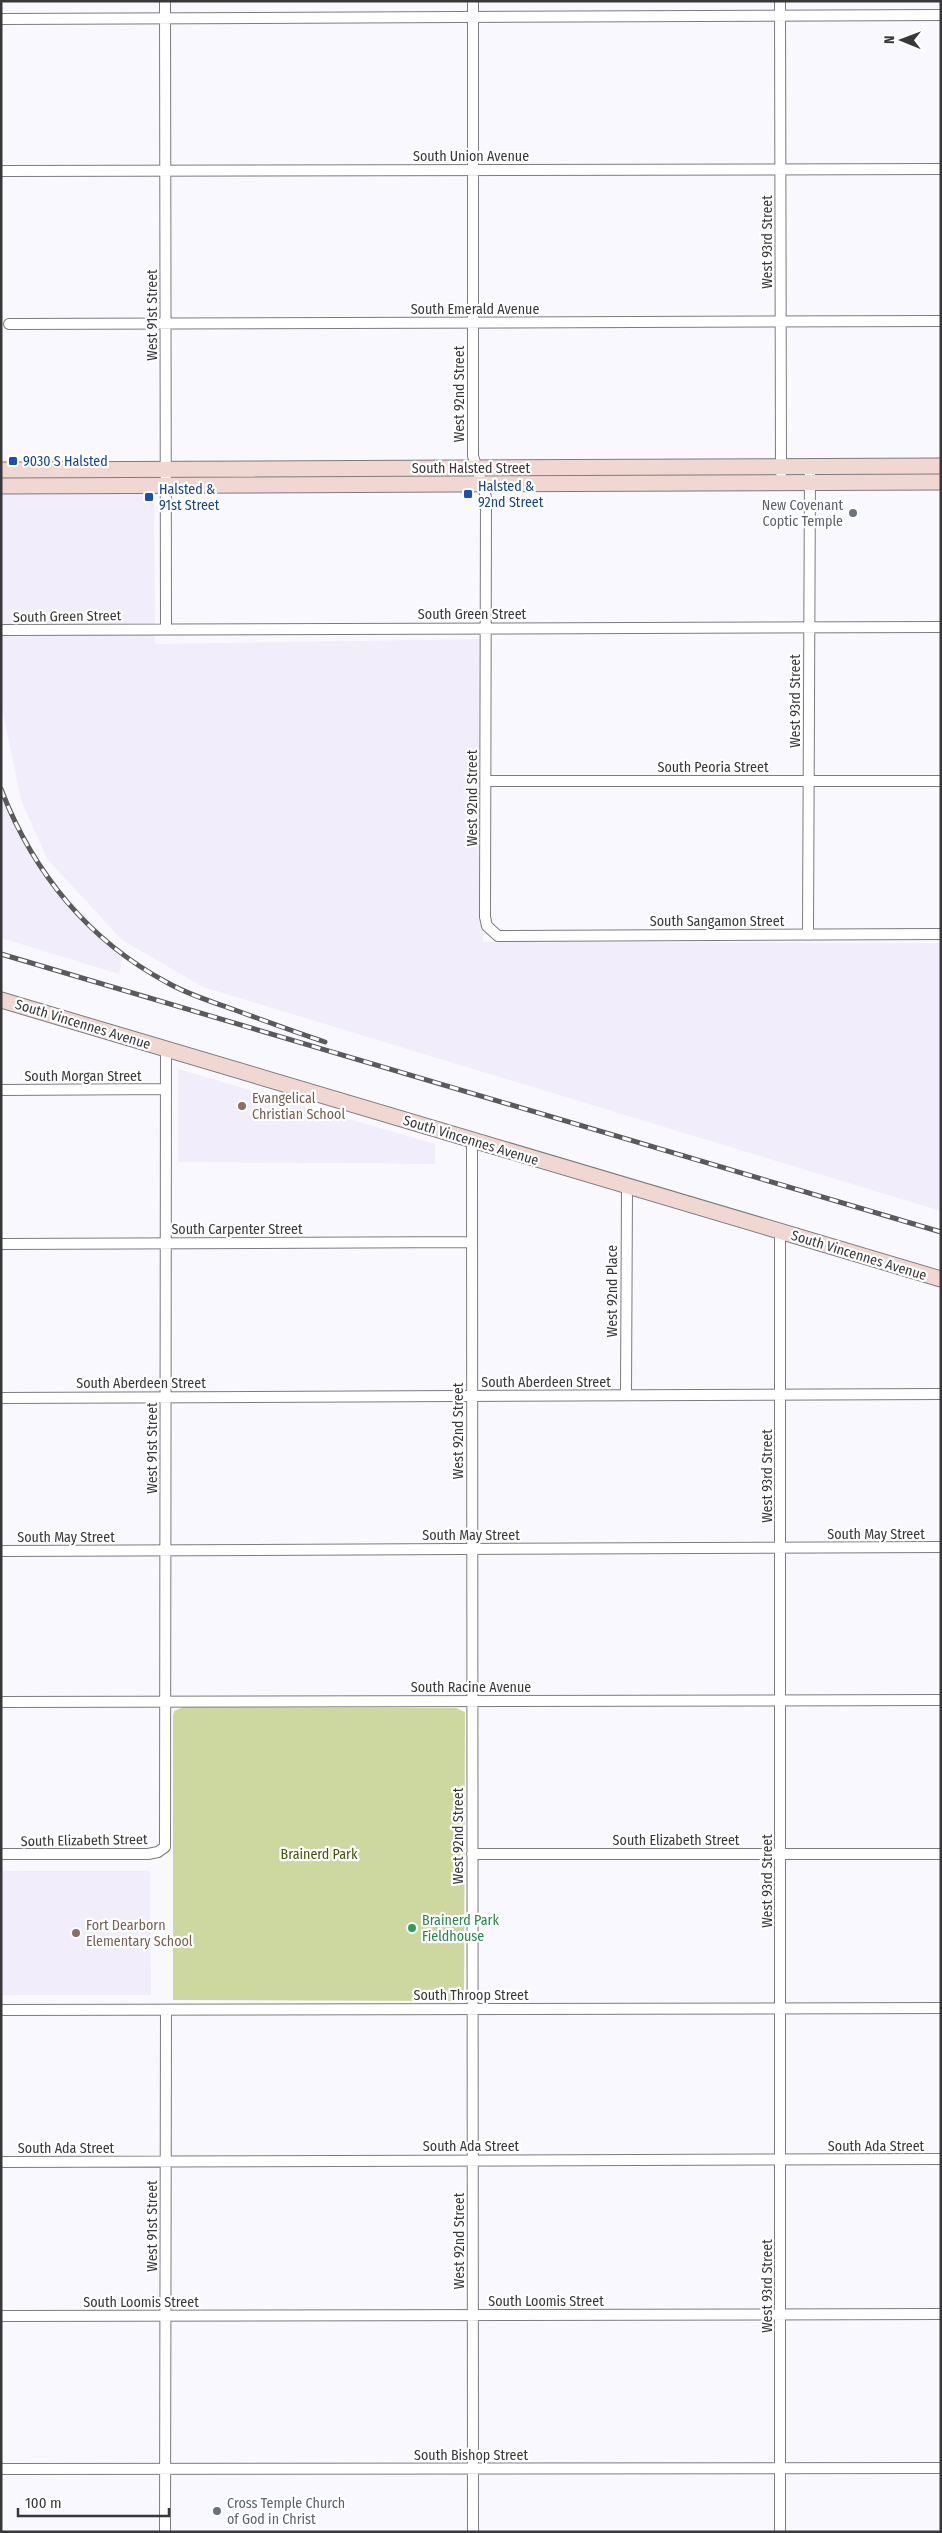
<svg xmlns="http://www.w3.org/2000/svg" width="942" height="2533" viewBox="0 0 942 2533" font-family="'Fira Sans Condensed',sans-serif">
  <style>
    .built { fill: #f1edfb }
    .green { fill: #cdd8a1 }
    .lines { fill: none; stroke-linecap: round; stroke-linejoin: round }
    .street-casing { stroke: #7c7b80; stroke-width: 12 }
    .secondary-casing { stroke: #7c7b80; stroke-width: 17 }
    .street { stroke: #fff; stroke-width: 10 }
    .secondary { stroke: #f0d7d2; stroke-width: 15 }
    .rail-casing { stroke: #5a595b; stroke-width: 5 }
    .rail { stroke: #fff; stroke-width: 3; stroke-dasharray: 9; stroke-linecap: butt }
    .transit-dot { fill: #1a4fb4; stroke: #fff; stroke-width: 2 }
    .worship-dot { fill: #6b7280; stroke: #fff; stroke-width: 2 }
    .education-dot { fill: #8d6e63; stroke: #fff; stroke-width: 2 }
    .leisure-dot { fill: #2e9e5b; stroke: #fff; stroke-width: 2 }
    .labels { text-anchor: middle; stroke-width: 4.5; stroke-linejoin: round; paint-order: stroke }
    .street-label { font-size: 14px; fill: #383739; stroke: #fff }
    .transit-label { font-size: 14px; fill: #164399; stroke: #fff; text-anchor: start }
    .worship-label { font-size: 14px; fill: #5b616d; stroke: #fff; text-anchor: end }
    .education-label { font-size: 14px; fill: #785e54; stroke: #fff; text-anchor: start }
    .park-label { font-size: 14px; fill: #49530c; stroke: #fff }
    .leisure-label { font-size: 14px; fill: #27864d; stroke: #fff; text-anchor: start }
  </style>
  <rect width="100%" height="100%" fill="#f9f8fe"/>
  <path class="built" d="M1 494H154L155 644 481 639 483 942 941 943V1211L203 987 122 940 47 859 21 800 1 703Z
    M1 781 6 802 46 875 123 955 119 974 1 938Z
    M178 1069 435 1144V1164L178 1162Z
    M1 1871H150L151 1995H1Z"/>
  <path class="green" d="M184 1707 456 1708 465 1712 464 1997 454 2001 173 2000V1716L174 1711Z"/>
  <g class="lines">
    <defs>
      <path id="street" d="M165 1 166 628
        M473 1V456L486 497 485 917 487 926 498 936 941 934
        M780 1 781 473
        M1 19 941 15
        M1 171 941 169
        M9 324 941 321
        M3 630 941 627
        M486 781H941
        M808 935 810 467
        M1 1090 166 1089
        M472 1140 473 2532
        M780 1231V2532
        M1 1244 472 1242
        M626 1395 627 1186
        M1 1398 941 1394
        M1 1551 941 1547
        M1 1702 941 1700
        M1 1854H148L158 1852 165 1847 166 1050
        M472 1854H941
        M1 2010 941 2008
        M1 2162 941 2159
        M1 2316 941 2314
        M1 2469 941 2468
        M165 2532 166 2010"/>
      <path id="secondary" d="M1 470 941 466
        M1 486 941 482
        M1 1000 941 1279"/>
    </defs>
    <use href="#street" class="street-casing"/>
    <use href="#secondary" class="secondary-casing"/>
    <use href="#street" class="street"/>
    <use href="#secondary" class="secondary"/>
    <defs>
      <path id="rail" d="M1 789C33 873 89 941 168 983 189 995 213 1002 235 1010 265 1021 295 1032 325 1042
        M1 954 941 1232"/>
    </defs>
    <use href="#rail" class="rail-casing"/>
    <use href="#rail" class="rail"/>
  </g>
  <g class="transit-dot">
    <rect x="8" y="456" width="10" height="10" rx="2.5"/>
    <rect x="463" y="489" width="10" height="10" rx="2.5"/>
    <rect x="144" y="492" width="10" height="10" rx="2.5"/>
  </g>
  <g class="worship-dot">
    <circle cx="853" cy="513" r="5"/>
    <circle cx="217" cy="2511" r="5"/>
  </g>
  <g class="education-dot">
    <circle cx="242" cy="1106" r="5"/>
    <circle cx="76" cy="1933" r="5"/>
  </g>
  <circle class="leisure-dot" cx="412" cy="1928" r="5"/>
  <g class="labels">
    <g class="street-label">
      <text x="471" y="161">South Union Avenue</text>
      <text transform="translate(767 242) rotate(-90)" y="5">West 93rd Street</text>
      <text x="475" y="314">South Emerald Avenue</text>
      <text transform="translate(152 315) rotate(-90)" y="5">West 91st Street</text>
      <text transform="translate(459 394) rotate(-90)" y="5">West 92nd Street</text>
      <text x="471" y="473">South Halsted Street</text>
      <text x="472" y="619">South Green Street</text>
      <text transform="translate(67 616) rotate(-1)" y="5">South Green Street</text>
      <text transform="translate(795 701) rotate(-90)" y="5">West 93rd Street</text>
      <text x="713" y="772">South Peoria Street</text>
      <text transform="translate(472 798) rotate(-90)" y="5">West 92nd Street</text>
      <text x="717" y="926">South Sangamon Street</text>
      <text transform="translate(83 1024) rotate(17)" y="5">South Vincennes Avenue</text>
      <text x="83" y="1081">South Morgan Street</text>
      <text transform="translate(471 1140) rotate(17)" y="5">South Vincennes Avenue</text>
      <text x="237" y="1234">South Carpenter Street</text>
      <text transform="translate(859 1255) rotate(17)" y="5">South Vincennes Avenue</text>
      <text transform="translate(612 1291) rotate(-90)" y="5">West 92nd Place</text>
      <text x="546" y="1387">South Aberdeen Street</text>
      <text x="141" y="1388">South Aberdeen Street</text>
      <text transform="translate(458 1431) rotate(-90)" y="5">West 92nd Street</text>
      <text transform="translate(152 1448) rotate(-90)" y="5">West 91st Street</text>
      <text transform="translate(767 1476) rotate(-90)" y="5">West 93rd Street</text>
      <text x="876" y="1539">South May Street</text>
      <text x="471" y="1540">South May Street</text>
      <text x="66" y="1542">South May Street</text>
      <text x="471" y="1692">South Racine Avenue</text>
      <text transform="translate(458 1836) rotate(-90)" y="5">West 92nd Street</text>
      <text transform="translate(84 1840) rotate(-1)" y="5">South Elizabeth Street</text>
      <text x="676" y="1845">South Elizabeth Street</text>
      <text transform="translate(767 1881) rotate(-90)" y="5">West 93rd Street</text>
      <text x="471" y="2000">South Throop Street</text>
      <text x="471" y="2151">South Ada Street</text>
      <text x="876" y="2151">South Ada Street</text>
      <text x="66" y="2153">South Ada Street</text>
      <text transform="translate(152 2226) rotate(-90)" y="5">West 91st Street</text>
      <text transform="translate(459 2241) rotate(-90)" y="5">West 92nd Street</text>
      <text transform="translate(767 2286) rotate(-90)" y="5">West 93rd Street</text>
      <text x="546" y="2306">South Loomis Street</text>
      <text x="141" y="2307">South Loomis Street</text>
      <text x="471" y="2460">South Bishop Street</text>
    </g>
    <g class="transit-label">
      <text x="23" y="466">9030 S Halsted</text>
      <text x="478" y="491">Halsted &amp;<tspan x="478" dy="16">92nd Street</tspan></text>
      <text x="159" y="494">Halsted &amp;<tspan x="159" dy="16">91st Street</tspan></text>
    </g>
    <g class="worship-label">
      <text x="843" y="510">New Covenant<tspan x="843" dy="16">Coptic Temple</tspan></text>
      <text x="227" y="2508" text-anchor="start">Cross Temple Church<tspan x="227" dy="16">of God in Christ</tspan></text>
    </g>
    <g class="education-label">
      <text x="252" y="1103">Evangelical<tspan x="252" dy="16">Christian School</tspan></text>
      <text x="86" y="1930">Fort Dearborn<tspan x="86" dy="16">Elementary School</tspan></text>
    </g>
    <g class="park-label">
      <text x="319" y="1859">Brainerd Park</text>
    </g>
    <g class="leisure-label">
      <text x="422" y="1925">Brainerd Park<tspan x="422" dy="16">Fieldhouse</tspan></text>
    </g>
  </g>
  <rect width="942" height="2533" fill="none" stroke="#383739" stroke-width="5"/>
  <g transform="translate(902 40) rotate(271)" stroke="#ffffff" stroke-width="4" paint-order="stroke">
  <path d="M0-4L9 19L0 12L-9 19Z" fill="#383739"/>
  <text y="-8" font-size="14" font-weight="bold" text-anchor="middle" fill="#383739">N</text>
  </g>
  <path d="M18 2508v8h151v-8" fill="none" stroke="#383739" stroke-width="2.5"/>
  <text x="25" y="2508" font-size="15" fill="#383739" stroke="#ffffff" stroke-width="4" paint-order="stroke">100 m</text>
</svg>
